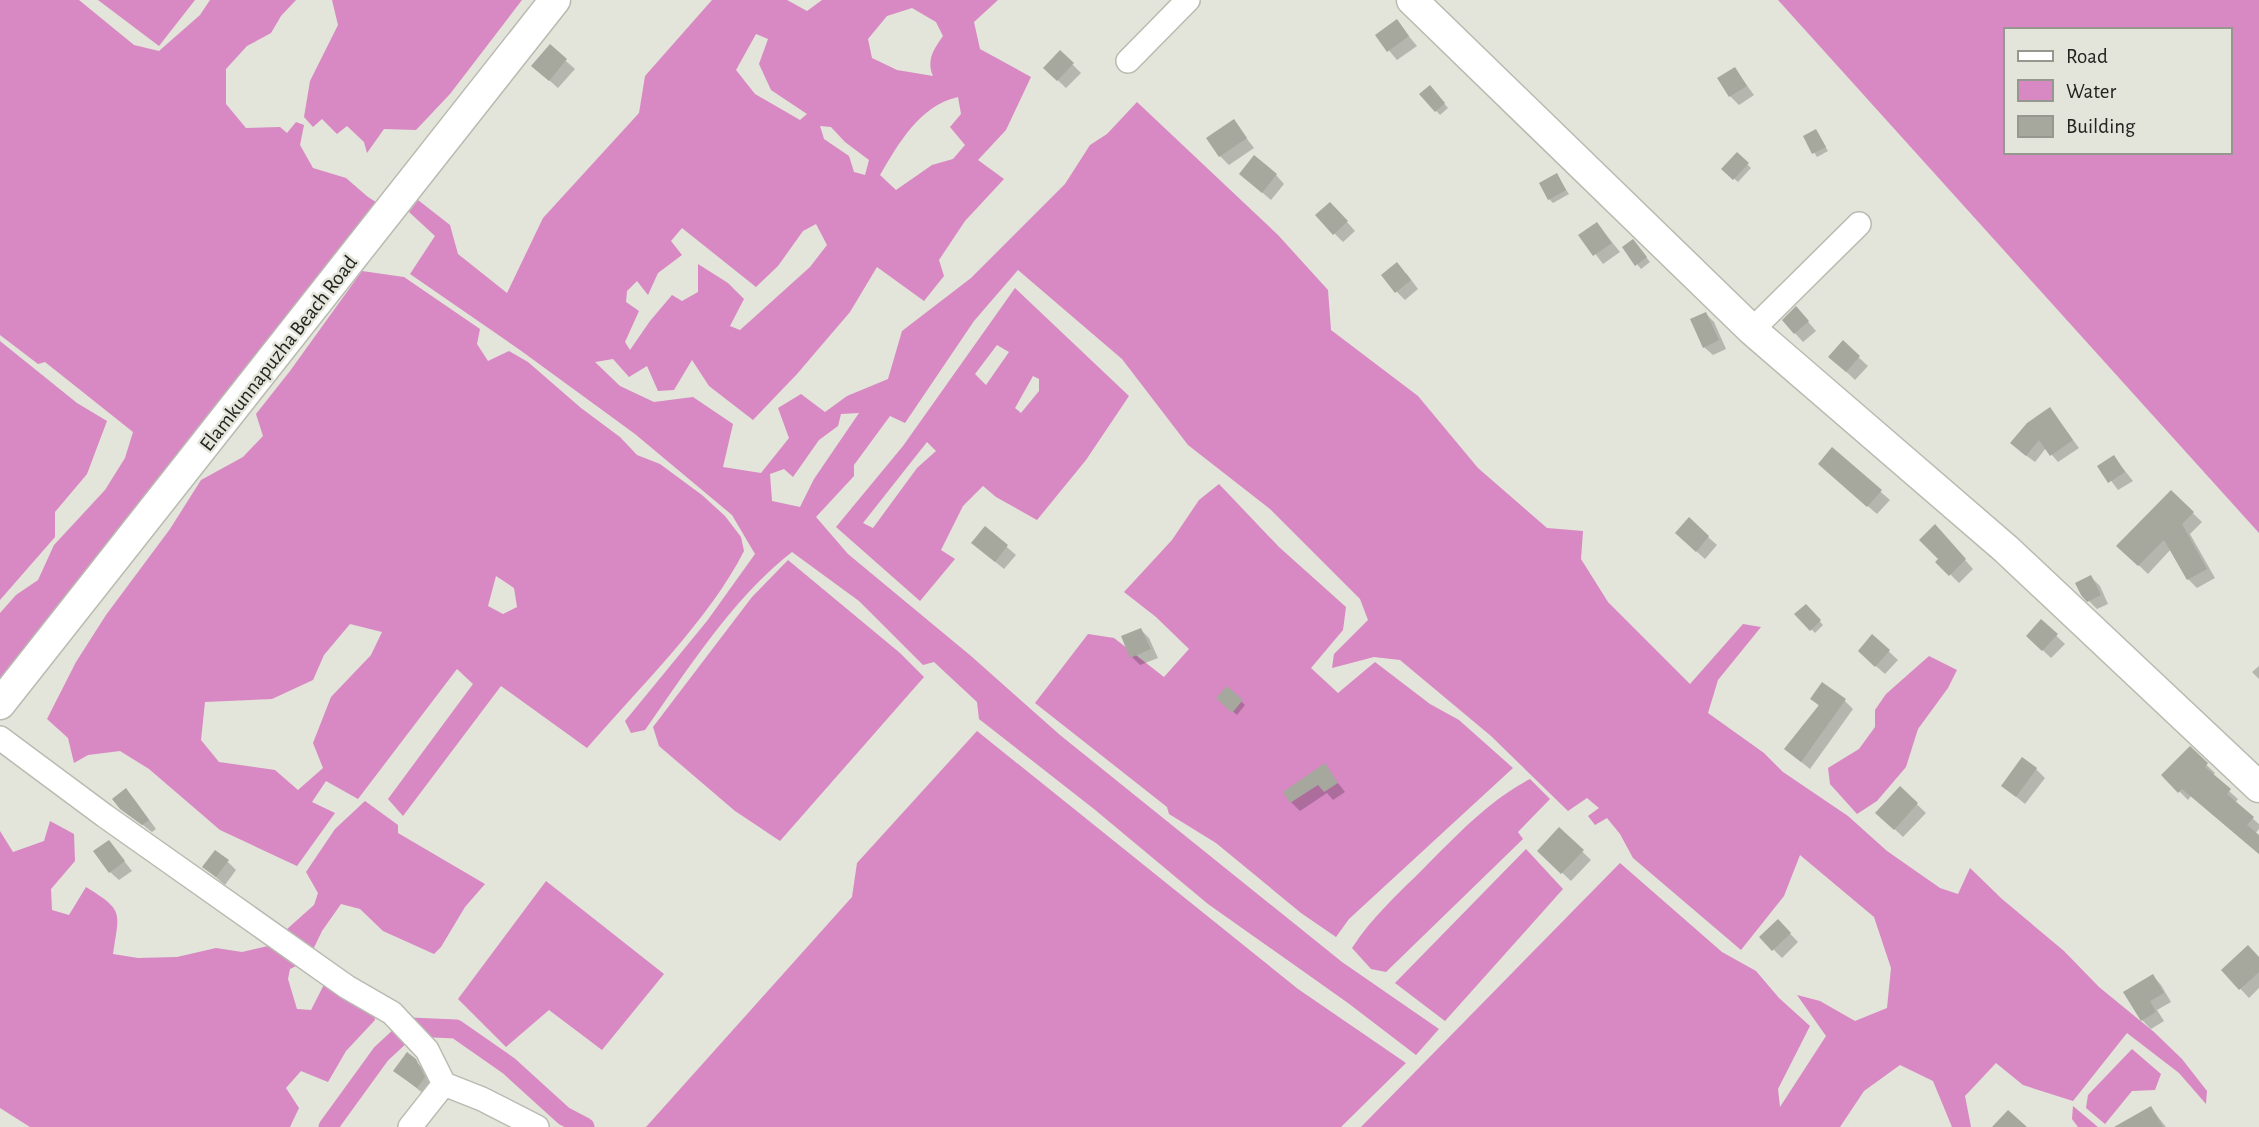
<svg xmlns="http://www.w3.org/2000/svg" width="2259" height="1127" viewBox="0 0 2259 1127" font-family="'Alegreya Sans',sans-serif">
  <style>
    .water { fill: #d888c3; fill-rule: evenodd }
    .shadow { fill: #0003 }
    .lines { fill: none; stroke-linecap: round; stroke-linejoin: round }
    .canal { stroke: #d888c3; stroke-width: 19 }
    .building { fill: #a6a79d }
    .minor-casing { stroke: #b9bab0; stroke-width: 26 }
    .major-casing { stroke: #b9bab0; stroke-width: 33 }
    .minor { stroke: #fff; stroke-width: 23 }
    .major { stroke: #fff; stroke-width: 30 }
    .labels { text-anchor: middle; stroke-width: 5; stroke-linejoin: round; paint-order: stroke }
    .street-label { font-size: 21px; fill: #22231f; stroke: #e3e4da }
  </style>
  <rect width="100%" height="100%" fill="#e3e4da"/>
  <path class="water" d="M0 0H79L134 45 159 51 200 15 210 0H296L281 16 271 33 247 46 226 69V104L246 128 280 127 287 133 296 122 304 125 300 145 313 168 346 178 368 197 379 204 182 457 177 455 105 554 69 592 0 685V613L16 595 38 580 54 545 105 490 125 458 133 432 45 362 38 364 0 335Z
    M98 0H195L159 46Z
    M332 0H522L450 94 416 130 384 129 367 153 364 142 347 126 337 134 322 119 313 127 304 117 310 81 338 25Z
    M712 0H787L807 11 822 0H998L974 22 980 49 1031 77 1006 130 978 160 1004 179 965 221 939 260 944 276 924 301 877 267 850 312 797 374 753 420 709 386 692 360 674 390 658 391 647 366 629 377 613 359 595 362 620 386 654 402 693 397 733 424 723 467 761 473 789 438 778 408 801 394 825 412 847 396 888 379 902 331 971 278 1065 184 1090 145 1107 134 1137 102 1278 235 1328 290 1331 330 1418 396 1478 468 1547 528 1583 531 1581 559 1608 602 1690 684 1743 624 1761 627 1718 680 1708 713 1764 753 1783 772 1848 816 1887 851 1940 888 1958 894 1970 868 2002 899 2064 951 2099 987 2154 1032 2182 1059 2207 1091 2206 1104 2179 1073 2127 1033 2073 1101 2023 1085 1996 1063 1965 1096 1971 1127H1952L1933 1081 1900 1065 1864 1091 1840 1127H1361L1620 863 1722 952 1756 971 1779 998 1810 1026 1778 1089 1780 1107 1826 1036 1797 995 1820 1001 1855 1021 1887 1008 1891 968 1874 917 1800 855 1784 896 1741 950 1633 858 1620 834 1607 818 1595 825 1588 816 1599 808 1587 798 1568 811 1491 736 1400 660 1374 657 1332 668 1334 654 1368 620 1360 599 1270 509 1188 445 1122 359 1018 270 974 321 905 423 890 416 854 465V476L816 517 848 554 971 656 1060 735 1342 962 1439 1029 1416 1055 1348 1003 1208 904 1094 809 979 719 977 702 934 662 923 665 859 601 792 552C732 599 689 668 645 730L631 733 625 721 707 621 755 554 732 515 635 434 520 350 410 274 435 236 409 212 418 200 450 225 458 254 507 293 543 218 639 113 645 76ZM912 8 936 22 943 36C934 49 926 60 933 76L897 70 872 58 868 39 887 16ZM756 34 768 39 759 64 771 90 807 114 800 120 755 94 736 70ZM958 97 961 114 950 127 965 145 953 159 932 165 896 190 880 175C899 143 919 106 958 97ZM820 126 831 127 845 142 869 160 865 175 854 172 849 156 824 139ZM816 224 827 245 810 267 740 330 730 326 744 299 728 283 698 264V292L682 301 672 295 650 321 630 350 625 342 639 311 626 302 627 291 637 281 648 295 658 273 682 255 671 241 682 228 756 287 778 266 803 231ZM859 413 814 479 800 507 772 501 770 474 784 469 793 477 819 440 838 426 841 414Z
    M1778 0H2259V533ZM2005 30H2229V152H2005Z
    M362 271 404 277 480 329 477 344 488 361 509 351 528 362 581 408 620 437 637 455 660 464 702 495 725 516 741 537 744 551C709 620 639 688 587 748L501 686 403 816 388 799 473 684 457 669 358 799 326 781 312 802 335 813 297 866 220 830 149 769 120 751 88 755 74 763 68 738 47 719 76 662 106 615 170 529 201 480 243 457 263 436 256 414 290 371ZM496 576 514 588 517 607 503 614 488 606ZM350 624 382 632 371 655 331 697 313 743 323 768 298 790 275 770 219 762 201 740 205 702 272 699 313 680 324 655Z
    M1015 288 1129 396 1086 460 1037 520 996 497 983 486 963 506 941 550 955 559 920 601 836 527 903 446ZM997 345 1009 352 986 385 975 374ZM1033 376 1039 379V391L1021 413 1015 408ZM927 442 936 451 917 468 873 528 863 523Z
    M0 341 77 403 107 421 87 474 55 512V537L0 600Z
    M1219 484 1279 547 1346 607 1343 630 1311 668 1338 693 1375 662 1430 704 1459 720 1513 768 1349 919 1336 937 1301 913 1216 843 1169 814 1167 807 1035 703 1088 634 1114 638 1164 677 1189 649 1156 617 1124 592 1172 540 1199 500Z
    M788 560 900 653 924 677 780 841 735 811 659 746 653 727 752 597Z
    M1929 656 1957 670 1948 688 1918 729 1906 767 1877 801 1857 814 1830 784 1828 768 1859 749 1875 727V710L1886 694Z
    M977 731 1298 989 1406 1063 1341 1127H646L852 897 857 863Z
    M1530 779 1550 799 1518 832 1523 839 1386 972 1371 969 1352 948C1372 917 1398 894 1424 868 1457 835 1488 801 1530 779Z
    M365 801 398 825V833L485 884 465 907 441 947 434 954 383 931 360 909 341 904 322 931 308 960 290 969 288 979 297 1009 311 1010 332 969 372 1005 375 1020 346 1051 328 1082 301 1071 286 1088 299 1108 290 1127H30L0 1108V831L13 852 44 841 50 821 74 834 75 861 51 889 52 910 69 915 86 887C125 911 119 912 113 954L138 958 177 957 216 948 242 952 268 946 314 905 318 893 306 872 335 829Z
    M1526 849 1563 889 1445 1021 1395 983Z
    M546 881 664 974 602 1050 549 1010 506 1047 458 999Z
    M2132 1049 2161 1074 2155 1090 2132 1091 2105 1124 2086 1108 2088 1095Z
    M2073 1106 2098 1127H2078L2072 1119Z"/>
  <path class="shadow" d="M1397 22 1417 46 1397 60 1377 36Z
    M550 47 575 69 558 88 542 74Z
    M1060 52 1081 73 1066 88 1045 68Z
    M1735 69 1754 95 1739 105 1730 96Z
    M1430 87 1448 108 1440 115 1421 94Z
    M1234 122 1254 148 1229 165 1220 156Z
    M1816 131 1828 151 1817 157 1805 137Z
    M1737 154 1751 168 1738 182 1724 169Z
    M1276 175 1284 184 1271 200 1250 182Z
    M1557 176 1569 194 1553 203 1549 199Z
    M1339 213 1355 231 1343 242 1334 233Z
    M1597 224 1620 252 1603 264 1581 235Z
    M1637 245 1650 262 1641 269 1624 248Z
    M1406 273 1418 289 1405 300 1396 291Z
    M1706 314 1714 322 1726 349 1713 355 1704 347Z
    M1804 317 1816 331 1803 342 1784 321Z
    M1843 343 1868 366 1855 380 1839 365Z
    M2050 409 2079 448 2058 462 2046 448 2035 462 2020 451Z
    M1832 450 1890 500 1877 514 1828 472Z
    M2114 457 2133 481 2118 490 2100 466Z
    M2171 492 2202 522 2190 534 2215 578 2197 588 2188 579 2171 549 2148 574 2119 546Z
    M1689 520 1717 545 1705 559 1686 542Z
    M1935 526 1973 569 1959 583 1938 562 1940 559Z
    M985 528 1016 555 1004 569 982 551Z
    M2091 577 2100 586 2108 604 2097 609 2082 594Z
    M1806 606 1823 625 1815 633 1797 614Z
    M2042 622 2065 644 2051 658 2028 636Z
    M1141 630 1149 638 1158 658 1140 665 1132 657Z
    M1873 637 1898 660 1885 674 1869 660Z
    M2259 666V679L2252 672Z
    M1227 689 1245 705 1237 715 1218 698Z
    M1812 699 1844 700 1853 709 1810 769 1795 757 1820 707Z
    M2190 749 2215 773 2212 776 2238 799 2235 803 2259 824V829L2255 834 2259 837V854L2191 796 2188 800 2163 775Z
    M1324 765 1345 792 1333 800 1327 793 1300 811 1291 802Z
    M2036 769 2045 778 2025 804 2003 786Z
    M1900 788 1926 813 1903 837 1886 821Z
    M134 799 156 829 152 832 121 808Z
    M1560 830 1591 860 1571 881 1539 851Z
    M109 842 132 871 119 880 110 872Z
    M228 862 236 870 225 885 204 867Z
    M1778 921 1798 942 1782 958 1761 937Z
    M2259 959V988L2249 998 2223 970Z
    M2153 976 2161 985 2171 1002 2157 1010 2164 1021 2151 1029 2142 1020Z
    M414 1060 424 1069 433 1087 426 1096 396 1071Z
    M2151 1108 2166 1127H2126Z"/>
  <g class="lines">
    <path class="canal" d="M328 1127 381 1054 410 1027 456 1029 509 1066 564 1116 585 1127"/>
  </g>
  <path class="building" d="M1397 19 1409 36 1387 52 1375 35Z
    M550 44 567 59 549 81 531 66Z
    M1060 50 1074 63 1057 81 1043 68Z
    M1735 67 1747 86 1729 97 1717 78Z
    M1430 85 1445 103 1435 112 1419 94Z
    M1234 119 1247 138 1219 157 1206 138Z
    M1816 129 1826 147 1812 154 1803 136Z
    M1737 152 1749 163 1733 180 1721 169Z
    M1254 155 1277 174 1262 193 1239 174Z
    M1557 173 1566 190 1548 200 1539 183Z
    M1330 202 1348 221 1333 235 1315 215Z
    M1597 222 1612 243 1593 256 1578 235Z
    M1633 239 1647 257 1635 266 1622 247Z
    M1397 262 1411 280 1395 293 1381 275Z
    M1796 306 1809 321 1794 334 1782 320Z
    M1706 312 1719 340 1703 348 1690 319Z
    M1843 340 1860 356 1846 372 1828 357Z
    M2050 407 2073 440 2050 456 2039 440 2026 456 2010 443 2027 423Z
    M1832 447 1882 490 1867 507 1818 464Z
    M2114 455 2125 472 2108 483 2097 466Z
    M2171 490 2194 512 2182 524 2207 569 2187 580 2164 540 2138 566 2116 546Z
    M1689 517 1709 536 1696 552 1675 533Z
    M1935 524 1966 559 1949 576 1935 562 1938 559 1919 540Z
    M985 526 1008 545 995 562 971 543Z
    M2091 575 2101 595 2087 602 2081 595 2075 583Z
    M1806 604 1821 620 1810 631 1794 614Z
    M2041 619 2058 634 2042 651 2026 636Z
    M1141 628 1151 649 1130 658 1121 636Z
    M1872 634 1890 650 1875 667 1858 651Z
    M1822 682 1846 699 1801 762 1784 749 1819 705 1810 699Z
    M1227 686 1243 700 1232 713 1216 698Z
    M2190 746 2208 763 2205 767 2231 789 2227 794 2254 817 2247 825 2259 835V854L2182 789 2178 793 2161 775Z
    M2022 757 2037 768 2016 797 2001 786Z
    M1325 763 1338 783 1324 792 1318 785 1290 803 1283 792Z
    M1900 786 1918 803 1894 830 1875 813Z
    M126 788 149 820 142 825 120 809 112 799Z
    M1559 827 1584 850 1561 874 1537 851Z
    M109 840 125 861 109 873 93 851Z
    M215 850 229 860 216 877 202 867Z
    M1778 919 1791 933 1772 951 1759 937Z
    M2248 945 2259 957V972L2239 990 2221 970Z
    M2153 974 2164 993 2150 1001 2156 1012 2141 1021 2123 992Z
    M407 1052 416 1059 425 1077 417 1088 393 1071Z
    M2151 1106 2163 1127H2114Z
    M2008 1110 2027 1127H1992Z"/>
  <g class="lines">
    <defs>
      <path id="minor" d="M1128 61 1188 0
        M1752 330 1859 224
        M0 738 105 816 347 987 392 1013 427 1050 444 1084
        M410 1127 444 1084 482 1099 537 1127"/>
      <path id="major" d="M1412 0 1752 330 2006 549 2259 787
        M0 704 555 0"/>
    </defs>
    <use href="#minor" class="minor-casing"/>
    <use href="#major" class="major-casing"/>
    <use href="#minor" class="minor"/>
    <use href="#major" class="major"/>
  </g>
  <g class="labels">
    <g class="street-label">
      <text transform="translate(278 353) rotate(-52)" y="7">Elamkunnapuzha Beach Road</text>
    </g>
  </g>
  <rect x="2004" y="28" width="228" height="126" fill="#e3e4da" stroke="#96978f" stroke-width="2"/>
  <rect x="2018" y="51" width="35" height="10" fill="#ffffff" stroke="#96978f" stroke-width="2"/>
  <text x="2066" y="63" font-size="21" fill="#22231f">Road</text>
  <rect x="2018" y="80" width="35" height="21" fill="#d888c3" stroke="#96978f" stroke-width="2"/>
  <text x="2066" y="98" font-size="21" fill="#22231f">Water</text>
  <rect x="2018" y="116" width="35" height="21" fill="#a6a79d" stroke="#96978f" stroke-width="2"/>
  <text x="2066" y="133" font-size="21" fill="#22231f">Building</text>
</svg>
